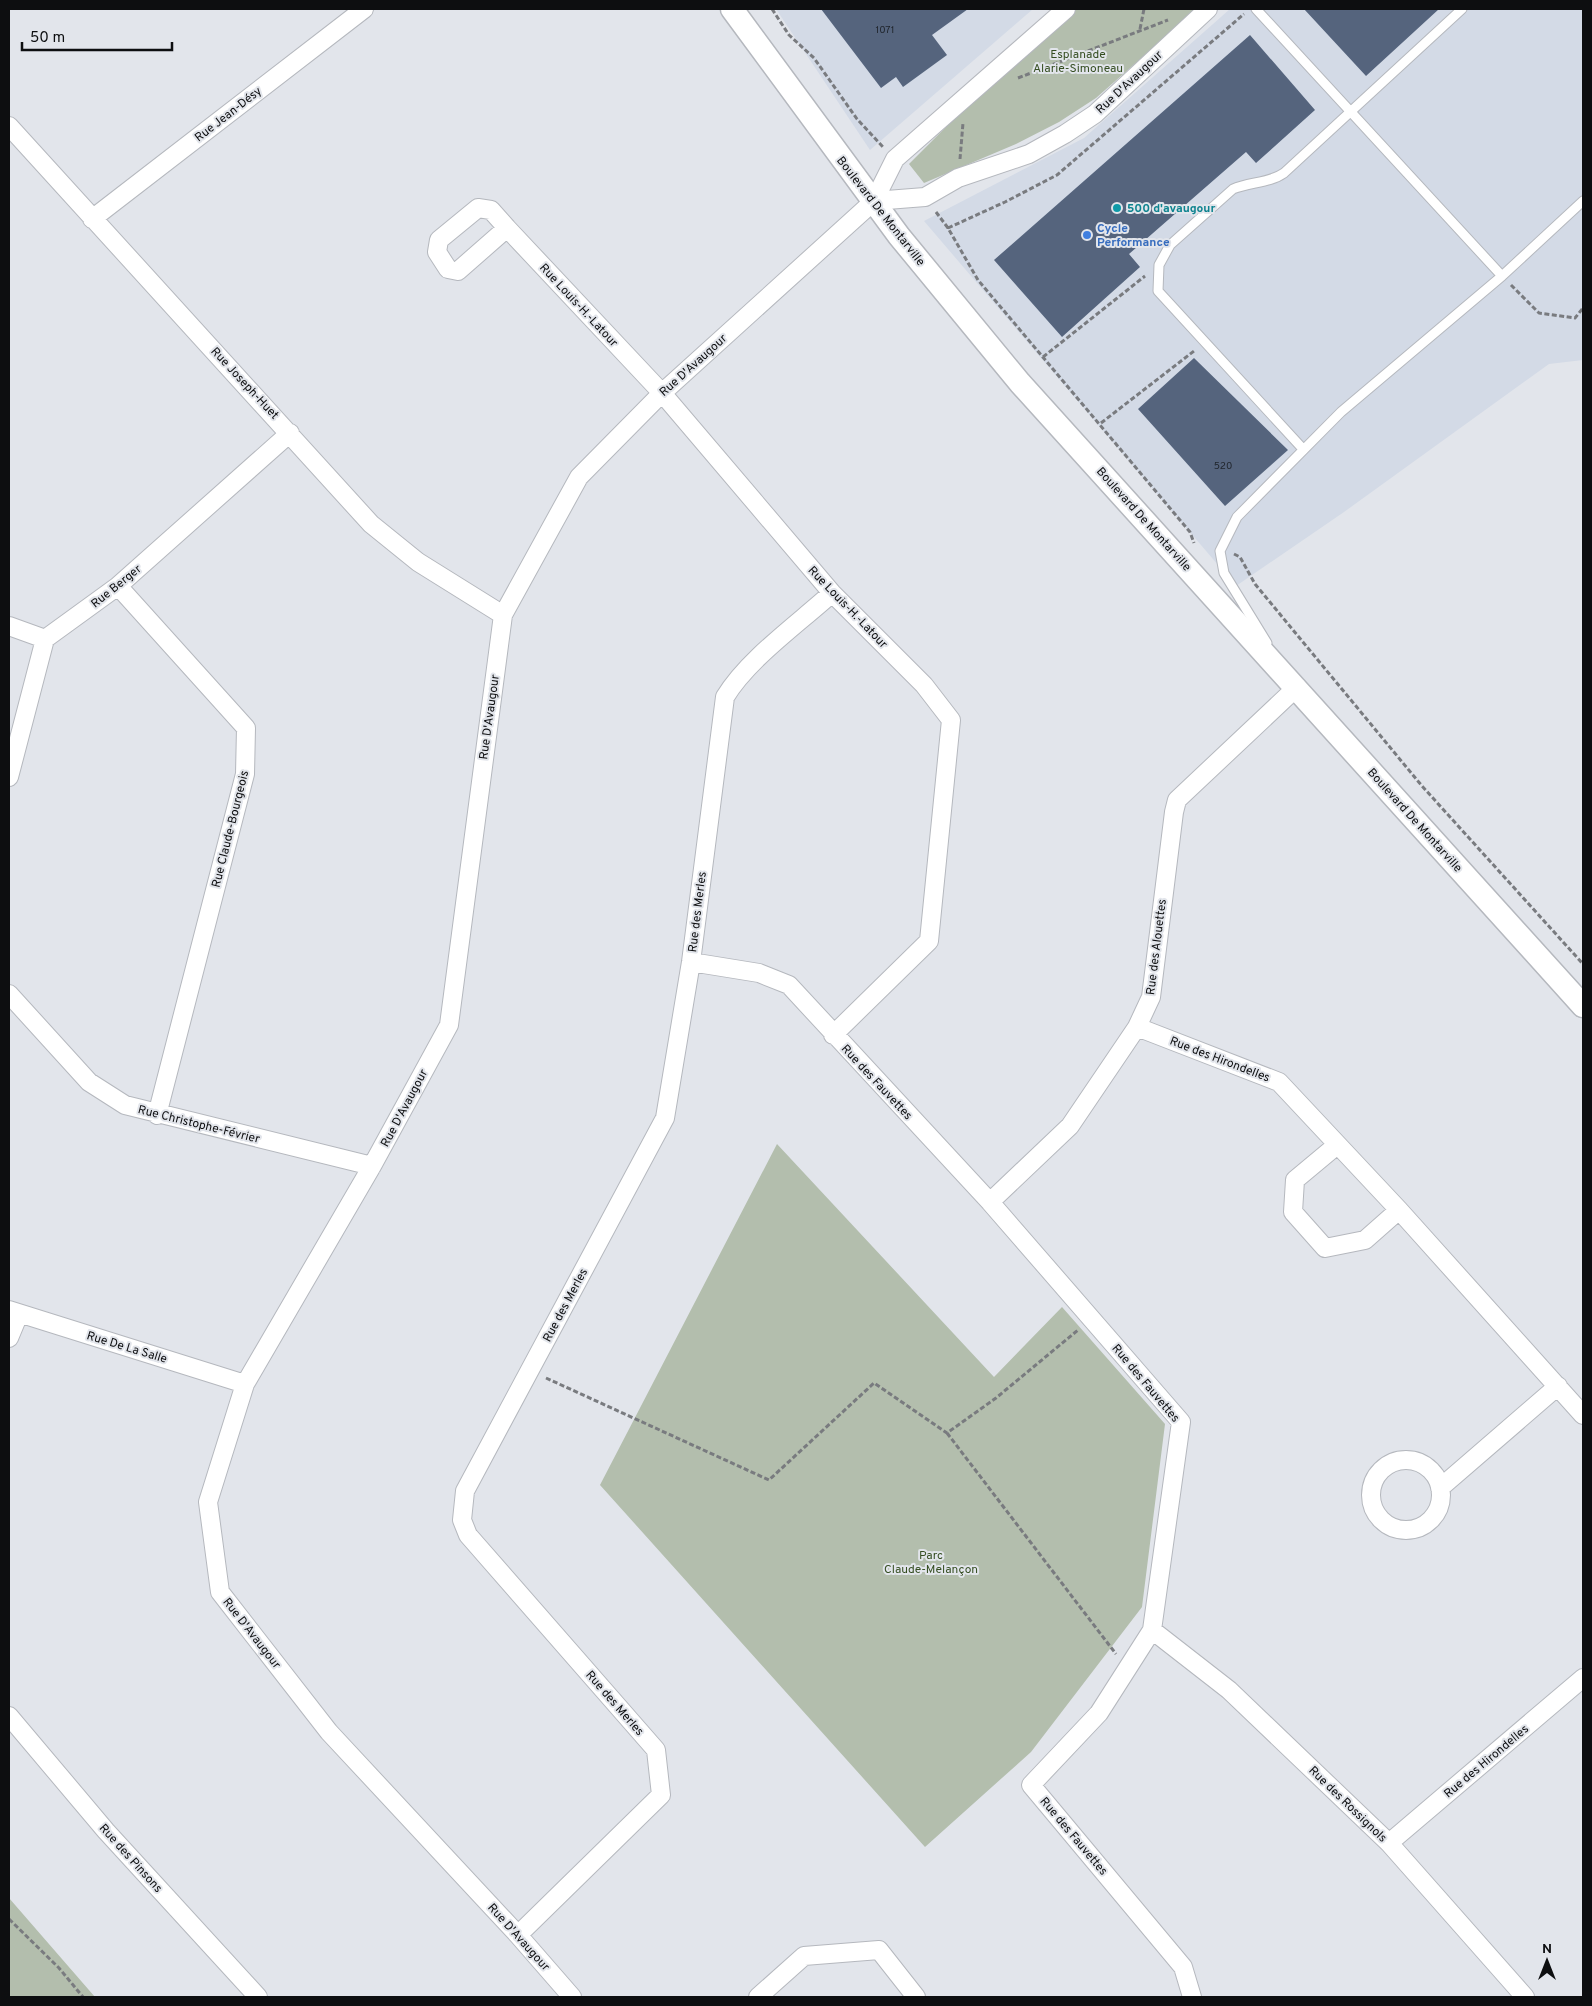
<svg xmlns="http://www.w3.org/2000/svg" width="1592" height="2006" viewBox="0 0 1592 2006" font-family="Overpass,sans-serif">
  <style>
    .built { fill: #d3dae6 }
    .green { fill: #b3bead }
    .building { fill: #55647d }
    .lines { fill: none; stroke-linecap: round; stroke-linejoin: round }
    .service-casing { stroke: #b5b8be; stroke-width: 11 }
    .minor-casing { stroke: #b5b8be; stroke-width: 20 }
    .tertiary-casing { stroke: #b5b8be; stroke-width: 25 }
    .path { stroke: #797b7f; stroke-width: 3; stroke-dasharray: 5 2.5; stroke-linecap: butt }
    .service { stroke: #fff; stroke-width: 9 }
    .minor { stroke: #fff; stroke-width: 18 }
    .tertiary { stroke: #fff; stroke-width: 22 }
    .culture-dot { fill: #0f9aa8; stroke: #e2e5eb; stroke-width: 2 }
    .shop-dot { fill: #3f7fe0; stroke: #e2e5eb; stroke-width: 2 }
    .labels { text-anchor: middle; stroke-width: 4; stroke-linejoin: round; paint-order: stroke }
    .number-label { font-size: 10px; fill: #1f242b }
    .park-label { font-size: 12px; fill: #354e22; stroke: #e2e5eb }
    .street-label { font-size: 12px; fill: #0d0e10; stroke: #e2e5eb }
    .culture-label { font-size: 12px; font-weight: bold; fill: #0d838f; stroke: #e2e5eb; text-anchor: start }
    .shop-label { font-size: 12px; font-weight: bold; fill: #366cbe; stroke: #e2e5eb; text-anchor: start }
  </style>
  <rect width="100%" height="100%" fill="#e2e5eb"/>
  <path class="built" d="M776 9H1033L870 150Z
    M1230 9H1583V360L1549 364 1344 512 1236 586 924 221 1084 138Z"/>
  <path class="green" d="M1076 9H1197L1096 98 1059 122 1016 144 924 183 909 164 972 101Z
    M777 1144 994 1377 1062 1307 1165 1424 1142 1607 1031 1752 925 1847 600 1485Z
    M9 1898 95 1997H9Z"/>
  <path class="building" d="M821 9H968L932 35 947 55 903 87 896 77 881 88Z
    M1304 9H1439L1366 76Z
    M1250 35 1315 110 1256 163 1246 152 1129 254 1140 267 1062 337 994 260Z
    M1194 358 1288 450 1225 506 1138 409Z"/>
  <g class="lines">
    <defs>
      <path id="service" d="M1256 9 1502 276 1583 201
        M1303 449 1158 291 1159 265 1170 245 1233 189C1249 182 1270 183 1284 173L1462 9
        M1267 643 1224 573 1220 551 1237 517 1341 412 1502 276"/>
      <path id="minor" d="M9 126 371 524 418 562 503 615
        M874 201 925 197 958 178 1029 154 1065 134 1095 114 1208 9
        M92 219 364 9
        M507 228 458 271 448 269 437 252 439 240 478 208 491 210 507 228 662 393 832 593 924 685 951 720 929 941 833 1035
        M118 586 246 728 245 774 157 1115
        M9 626 45 639
        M9 777 45 639 118 586 290 433
        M691 962 759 973 789 985 990 1202 1181 1422 1152 1630 1099 1713 1031 1785 1183 1967 1192 1997
        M9 994 89 1082 125 1105 372 1166
        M1137 1027 1279 1082 1399 1210 1583 1415
        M1337 1145 1295 1180 1293 1212 1325 1248 1365 1240 1399 1210
        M990 1202 1070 1126 1137 1027 1151 997 1174 812 1177 800 1297 687
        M9 1310 245 1384
        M9 1338 19 1314
        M1371 1495a35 35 0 1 1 70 0a35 35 0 1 1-70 0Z
        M1440 1488 1558 1386
        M1152 1630 1229 1690 1389 1843 1525 1997
        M9 1716 106 1831 258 1997
        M1389 1843 1583 1678
        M518 1935 661 1795 656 1750 468 1535 462 1520 465 1491 665 1118 691 962 725 697C748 659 799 623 832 593
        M572 1997 518 1935 329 1732 220 1592 208 1502 245 1384 372 1166 449 1025 503 615 579 477 662 393 874 201 895 159 1066 9
        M758 1997 804 1956 879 1950 916 1997"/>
      <path id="tertiary" d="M732 9 899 236 1020 383 1583 1006"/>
    </defs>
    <use href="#service" class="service-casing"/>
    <use href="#minor" class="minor-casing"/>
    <use href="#tertiary" class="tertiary-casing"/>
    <path class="path" d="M772 9 789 35 814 58 857 119 883 147
      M1140 29 1144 9
      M1018 78 1168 20
      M960 159 963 123
      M936 212 948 228 978 280 1190 532 1194 543
      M948 228 1005 202 1057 175 1244 14
      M1511 285 1539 313 1575 318 1583 308
      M1043 357 1145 276
      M1101 423 1194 351
      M1234 554 1240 557 1255 584 1422 786 1583 964
      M546 1378 769 1480 874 1383 947 1433 996 1398 1078 1330
      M947 1433 1116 1654
      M9 1919 59 1968 83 1997"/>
    <use href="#service" class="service"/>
    <use href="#minor" class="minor"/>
    <use href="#tertiary" class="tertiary"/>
  </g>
  <circle class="culture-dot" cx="1117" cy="208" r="5"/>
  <circle class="shop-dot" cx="1087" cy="235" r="5"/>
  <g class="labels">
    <g class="number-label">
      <text x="885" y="33">1071</text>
      <text x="1223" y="469">520</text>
    </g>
    <g class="park-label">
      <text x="1078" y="58">Esplanade<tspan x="1078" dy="14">Alarie-Simoneau</tspan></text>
      <text x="931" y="1559">Parc<tspan x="931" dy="14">Claude-Melançon</tspan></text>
    </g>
    <g class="street-label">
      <text transform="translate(1129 82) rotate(-43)" y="4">Rue D'Avaugour</text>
      <text transform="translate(228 114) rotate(-38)" y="4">Rue Jean-Désy</text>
      <text transform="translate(881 211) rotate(52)" y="4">Boulevard De Montarville</text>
      <text transform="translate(579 305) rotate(47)" y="4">Rue Louis-H.-Latour</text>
      <text transform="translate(693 365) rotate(-42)" y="4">Rue D'Avaugour</text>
      <text transform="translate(245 383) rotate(47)" y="4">Rue Joseph-Huet</text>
      <text transform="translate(1144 519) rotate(48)" y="4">Boulevard De Montarville</text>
      <text transform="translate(116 586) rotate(-39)" y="4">Rue Berger</text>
      <text transform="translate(848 607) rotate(46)" y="4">Rue Louis-H.-Latour</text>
      <text transform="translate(489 717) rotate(-82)" y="4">Rue D'Avaugour</text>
      <text transform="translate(1415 820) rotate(48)" y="4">Boulevard De Montarville</text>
      <text transform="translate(230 829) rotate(-76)" y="4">Rue Claude-Bourgeois</text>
      <text transform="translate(697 912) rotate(-83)" y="4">Rue des Merles</text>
      <text transform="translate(1156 947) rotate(-83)" y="4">Rue des Alouettes</text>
      <text transform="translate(1220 1059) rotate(21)" y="4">Rue des Hirondelles</text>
      <text transform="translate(877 1082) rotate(47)" y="4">Rue des Fauvettes</text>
      <text transform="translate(404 1108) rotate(-62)" y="4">Rue D'Avaugour</text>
      <text transform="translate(199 1124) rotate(14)" y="4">Rue Christophe-Février</text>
      <text transform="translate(565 1305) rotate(-62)" y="4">Rue des Merles</text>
      <text transform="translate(127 1347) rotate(17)" y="4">Rue De La Salle</text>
      <text transform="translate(1146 1383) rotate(50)" y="4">Rue des Fauvettes</text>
      <text transform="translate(252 1633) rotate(52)" y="4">Rue D'Avaugour</text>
      <text transform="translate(615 1703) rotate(49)" y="4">Rue des Merles</text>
      <text transform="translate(1486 1761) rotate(-40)" y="4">Rue des Hirondelles</text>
      <text transform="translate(1348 1804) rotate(44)" y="4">Rue des Rossignols</text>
      <text transform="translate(1074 1836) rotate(50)" y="4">Rue des Fauvettes</text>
      <text transform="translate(131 1858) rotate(48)" y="4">Rue des Pinsons</text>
      <text transform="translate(519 1937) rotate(48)" y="4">Rue D'Avaugour</text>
    </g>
    <g class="culture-label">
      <text x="1127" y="212">500 d'avaugour</text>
    </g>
    <g class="shop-label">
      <text x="1097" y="232">Cycle<tspan x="1097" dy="14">Performance</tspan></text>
    </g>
  </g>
  <rect width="1592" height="2006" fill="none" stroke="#0d0e10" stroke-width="20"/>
  <g transform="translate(1547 1961)" stroke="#e2e5eb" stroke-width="4" paint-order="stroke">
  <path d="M0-4L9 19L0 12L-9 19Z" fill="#0d0e10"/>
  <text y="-8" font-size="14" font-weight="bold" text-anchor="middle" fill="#0d0e10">N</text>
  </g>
  <path d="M22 42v8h150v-8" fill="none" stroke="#0d0e10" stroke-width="2.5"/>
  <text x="30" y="42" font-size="15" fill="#0d0e10" stroke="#e2e5eb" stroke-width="4" paint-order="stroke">50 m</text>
</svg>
